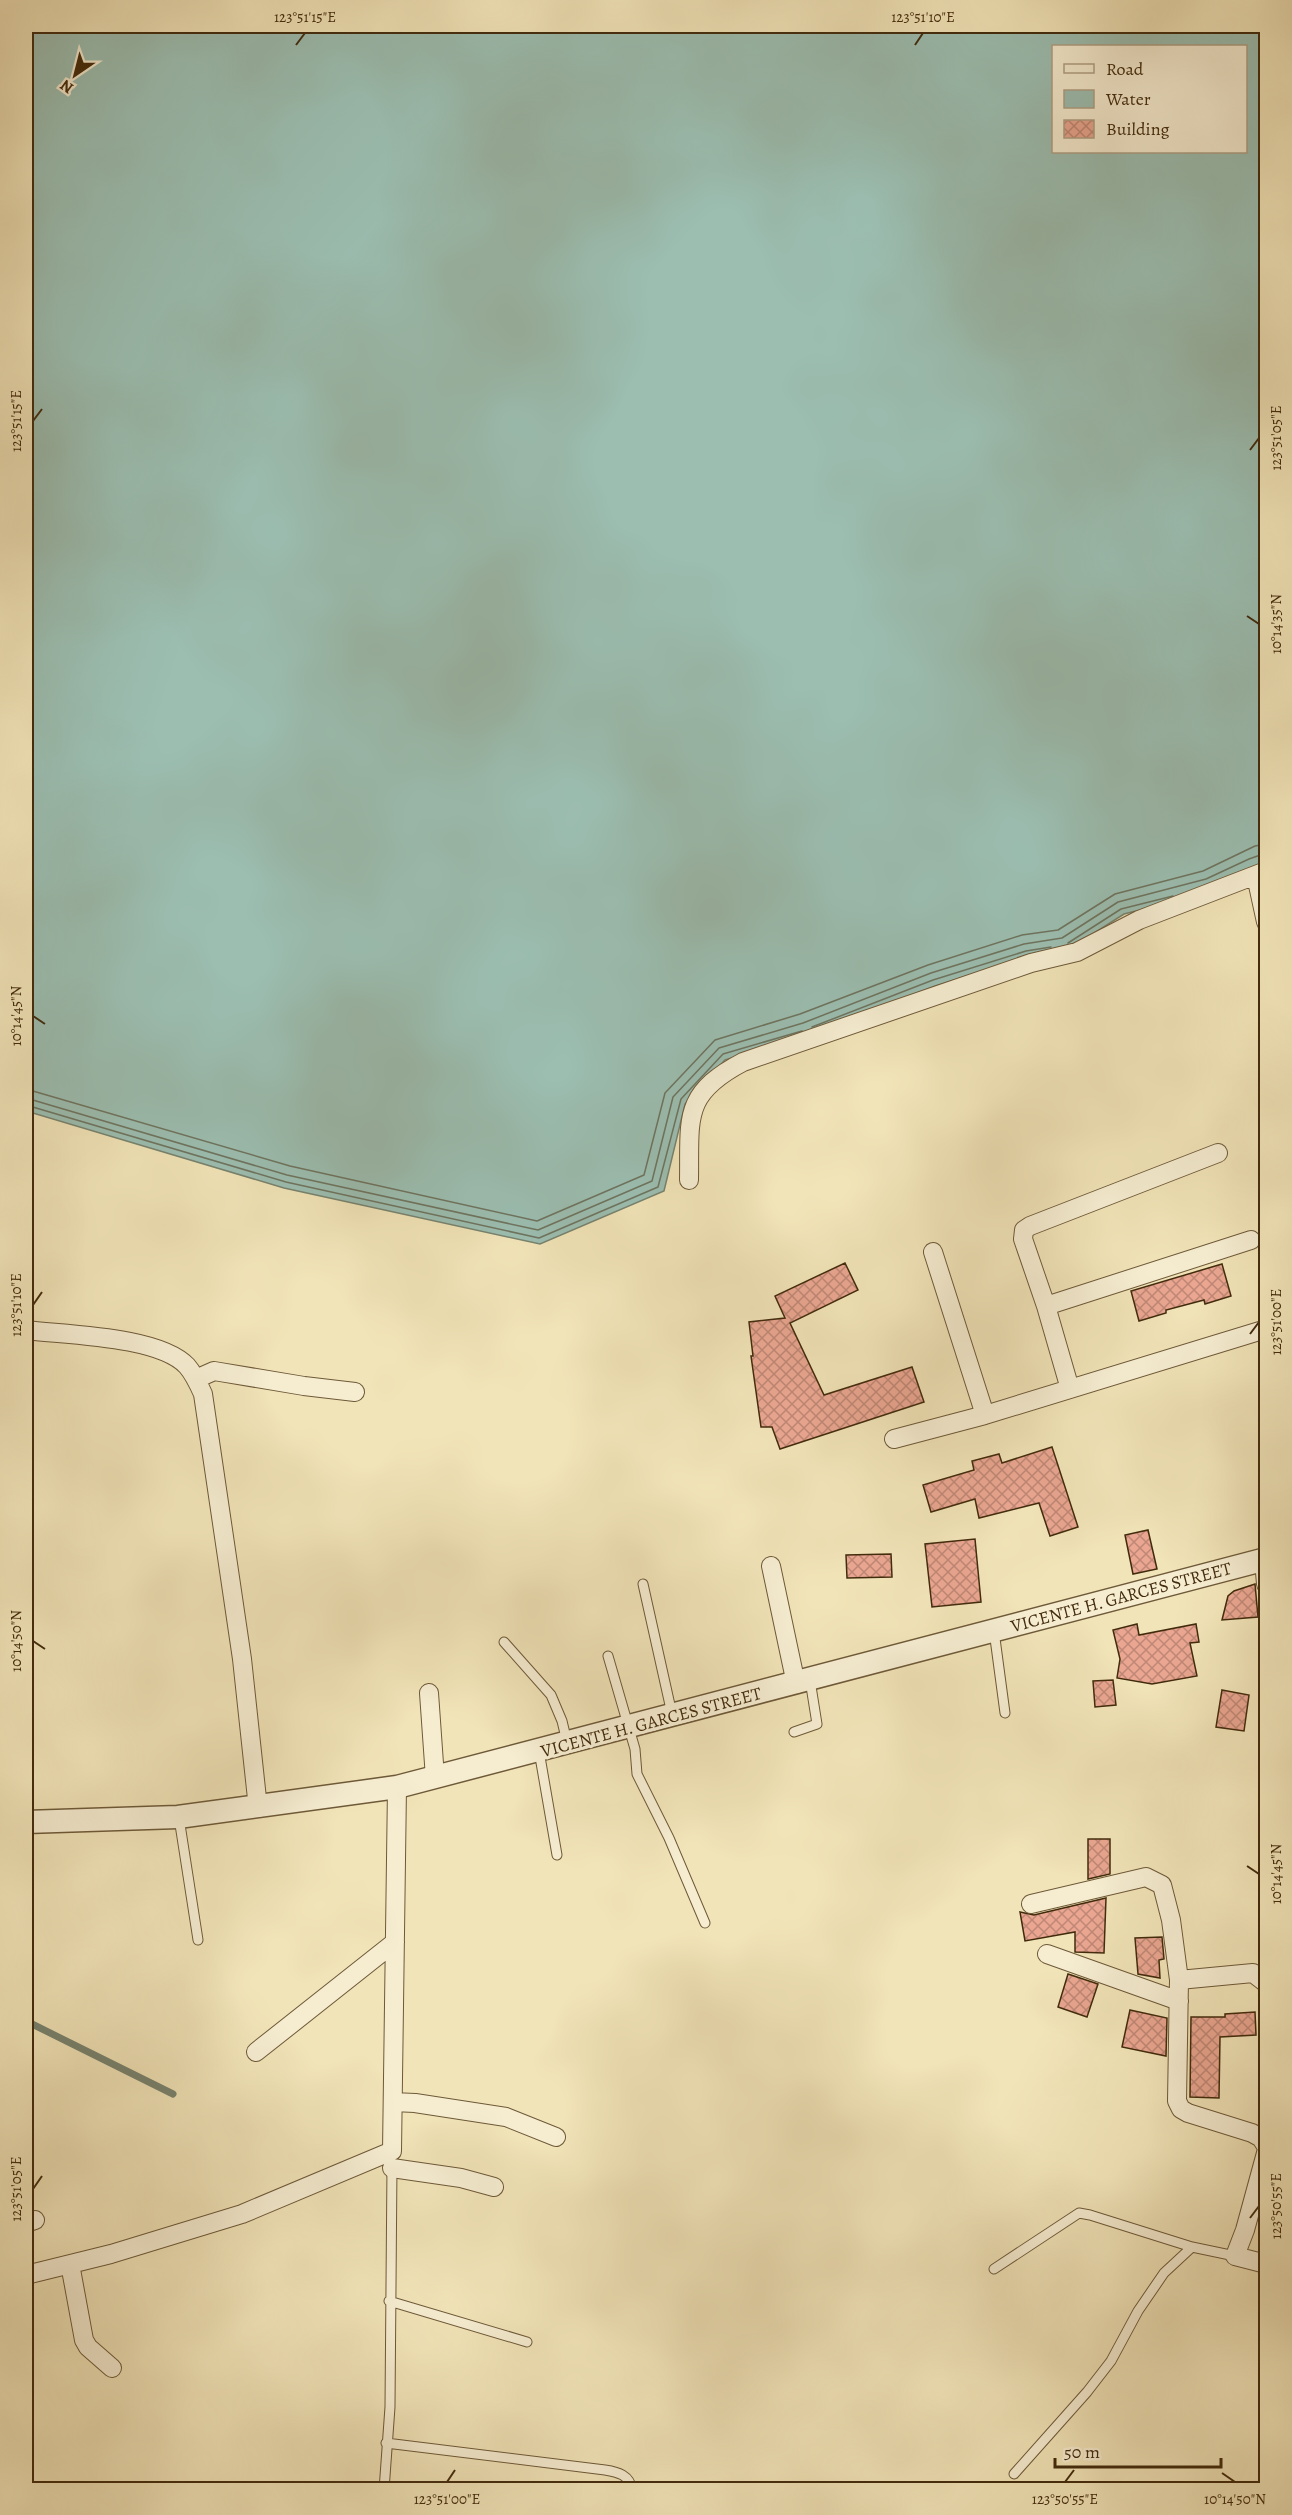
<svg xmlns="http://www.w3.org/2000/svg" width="1292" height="2515" viewBox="0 0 1292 2515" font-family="Alegreya,serif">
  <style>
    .water { fill: #9bbeb1; stroke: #77836f; stroke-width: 1.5; fill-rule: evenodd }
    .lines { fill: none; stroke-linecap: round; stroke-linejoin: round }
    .shore { stroke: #6e745f; stroke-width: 1.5 }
    .stream { stroke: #77836f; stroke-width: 7 }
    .building { fill: url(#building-cross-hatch); stroke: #422b0d; stroke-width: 1.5 }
    .service-casing { stroke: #6e5938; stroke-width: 11 }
    .minor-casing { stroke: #6e5938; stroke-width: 20 }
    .tertiary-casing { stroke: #6e5938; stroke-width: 25 }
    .service { stroke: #f6edd1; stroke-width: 9 }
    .minor { stroke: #f6edd1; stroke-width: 18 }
    .tertiary { stroke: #f6edd1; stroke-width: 22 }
    .ticks { fill: none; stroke: #422b0d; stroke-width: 2 }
    .labels { text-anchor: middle; stroke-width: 6; stroke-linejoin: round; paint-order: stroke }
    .street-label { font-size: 18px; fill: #422b0d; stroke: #f6edd1 }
    .neatline { fill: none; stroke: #422b0d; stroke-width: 2 }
    .ticks-label { font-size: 15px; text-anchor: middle; fill: #422b0d }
  </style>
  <defs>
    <pattern id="building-cross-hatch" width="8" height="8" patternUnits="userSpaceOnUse" patternTransform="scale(1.5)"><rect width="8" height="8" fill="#eaa691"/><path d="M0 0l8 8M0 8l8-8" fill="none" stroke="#bf8775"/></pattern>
  </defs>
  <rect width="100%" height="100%" fill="#f1e4b8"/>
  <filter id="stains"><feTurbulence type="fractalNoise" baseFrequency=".00333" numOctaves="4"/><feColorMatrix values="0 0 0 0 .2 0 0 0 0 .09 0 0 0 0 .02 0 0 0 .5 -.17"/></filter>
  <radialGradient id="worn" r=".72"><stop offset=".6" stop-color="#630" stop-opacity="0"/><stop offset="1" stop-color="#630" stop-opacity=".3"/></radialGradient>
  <path class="water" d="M26 26H1266V866L1211 892 1124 914 1066 951 1028 957 935 986 807 1036 725 1060 685 1104 664 1191 540 1244 284 1188 26 1111ZM1054 46H1246V152H1054Z"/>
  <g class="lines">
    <path class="shore" d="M1068 943 1121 909 1173 896
      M812 1027 933 980 1026 951 1051 947
      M26 1089 290 1166 537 1221 644 1175 665 1093 715 1040 800 1014 928 965 1022 935 1058 930 1115 894 1203 871 1255 846 1266 844
      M26 1098 287 1175 538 1230 652 1181 673 1097 719 1048 803 1023 931 973 1024 944 1062 938 1118 902 1206 879 1249 859 1266 853
      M26 1105 286 1182 539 1238 658 1187 681 1099 723 1054 802 1031"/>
    <path class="stream" d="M26 2021 173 2094"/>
  </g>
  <path class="building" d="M845 1263 858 1290 790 1323 824 1395 912 1367 924 1402 780 1449 772 1427H761L751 1356H753L749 1322 785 1318 775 1296Z
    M1222 1264 1231 1296 1205 1304 1204 1300 1166 1310V1313L1139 1321 1131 1291Z
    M1052 1447 1078 1527 1050 1536 1039 1503 979 1518 975 1499 931 1512 923 1485 974 1470 972 1461 999 1454 1002 1463Z
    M1148 1530 1157 1569 1133 1574 1125 1535Z
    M975 1539 981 1602 932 1607 925 1544Z
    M891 1554 892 1577 847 1578 846 1555Z
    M1255 1584 1258 1617 1222 1620 1228 1596 1234 1591Z
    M1137 1624 1139 1635 1196 1624 1199 1642 1190 1643 1197 1676 1152 1684 1117 1678 1120 1659 1113 1630Z
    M1113 1680 1116 1705 1095 1707 1093 1681Z
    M1222 1690 1249 1695 1244 1731 1216 1727Z
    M1088 1839H1110V1874L1088 1879Z
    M1106 1898 1104 1953 1075 1952V1932L1025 1941 1020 1912 1034 1915Z
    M1162 1937 1164 1959 1159 1960 1160 1978 1138 1974 1135 1938Z
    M1068 1974 1098 1984 1087 2017 1058 2007Z
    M1130 2010 1167 2018 1166 2056 1122 2047Z
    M1255 2012 1256 2035 1220 2037 1219 2098 1190 2097 1191 2017H1225V2014Z"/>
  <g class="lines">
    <defs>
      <path id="service" d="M643 1584 672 1714
        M994 1631 1005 1713
        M504 1642 551 1695 562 1721 567 1742
        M608 1656 635 1749 637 1774 669 1838 705 1923
        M794 1732 817 1724 810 1680
        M539 1751 557 1855
        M179 1818 198 1940
        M994 2269 1079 2213 1090 2215 1192 2247 1235 2256
        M389 2301 527 2342
        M386 2443 605 2470C618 2472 630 2475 632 2490
        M1014 2474 1087 2392 1111 2361 1138 2311 1164 2273 1192 2247
        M384 2490 390 2407 392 2165"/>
      <path id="minor" d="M1256 876 1266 922
        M689 1180C690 1118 682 1094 743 1062L1031 963 1077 952 1139 920 1266 871
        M933 1252 985 1415
        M1046 1306 1251 1240
        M26 1330C66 1335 159 1336 187 1366 194 1374 199 1385 203 1394L242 1659 258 1808
        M196 1379 214 1371 304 1386 355 1392
        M1070 1389 1046 1306 1023 1239 1024 1230 1030 1226 1218 1153
        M894 1439 985 1415 1266 1329
        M1264 1560 1266 1584
        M771 1566 796 1684
        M429 1693 435 1778
        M1031 1904 1146 1877 1162 1885 1171 1920 1179 1980 1177 2101 1181 2109 1188 2113 1252 2133 1261 2138 1266 2146
        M1047 1954 1179 2001
        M1179 1980 1253 1973 1266 1983
        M256 2052 395 1942
        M393 2102 415 2103 506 2117 556 2137
        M1266 2153 1245 2230 1235 2256 1266 2264
        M392 2168 461 2178 494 2187
        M26 2223 35 2220
        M70 2264 84 2340 88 2347 112 2368
        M26 2275 111 2254 242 2214 392 2151 397 1787"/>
      <path id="tertiary" d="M26 1822 178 1817 397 1787 1266 1559"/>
    </defs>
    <use href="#service" class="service-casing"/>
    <use href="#minor" class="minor-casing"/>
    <use href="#tertiary" class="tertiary-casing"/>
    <use href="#service" class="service"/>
    <use href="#minor" class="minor"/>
    <use href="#tertiary" class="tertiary"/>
  </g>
  <path class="ticks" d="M296 45 305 33M915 45 923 33M33 421 42 409M1250 450 1259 438M1247 616 1259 624M33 1016 45 1024M33 1305 42 1292M1250 1334 1259 1322M33 1641 45 1649M1247 1866 1259 1874M33 2189 42 2176M1250 2218 1259 2206M1222 2473 1235 2482M447 2482 455 2470M1065 2482 1074 2470"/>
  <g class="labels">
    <g class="street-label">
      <text transform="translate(1121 1597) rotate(-15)" y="6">VICENTE H. GARCES STREET</text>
      <text transform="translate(651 1722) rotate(-15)" y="6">VICENTE H. GARCES STREET</text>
    </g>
  </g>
  <rect width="1292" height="2515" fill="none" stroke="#f1e4b8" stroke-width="66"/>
  <rect x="1052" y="45" width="195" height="108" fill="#f6edd1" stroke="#ae9f83" stroke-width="1.5"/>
  <rect x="1064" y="64" width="30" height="9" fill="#f6edd1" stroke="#ae9f83" stroke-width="1.5"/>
  <text x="1106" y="75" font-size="18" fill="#422b0d">Road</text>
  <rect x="1064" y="90" width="30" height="18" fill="#9bbeb1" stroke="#ae9f83" stroke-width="1.5"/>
  <text x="1106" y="105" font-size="18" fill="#422b0d">Water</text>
  <rect x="1064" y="120" width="30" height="18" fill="url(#building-cross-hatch)" stroke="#ae9f83" stroke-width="1.5"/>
  <text x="1106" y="135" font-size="18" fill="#422b0d">Building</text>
  <g transform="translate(75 75) rotate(215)" stroke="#f6edd1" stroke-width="4.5" paint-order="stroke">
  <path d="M0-4.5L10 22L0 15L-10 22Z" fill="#422b0d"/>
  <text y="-9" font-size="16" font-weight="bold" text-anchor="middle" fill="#422b0d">N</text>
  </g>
  <path d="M1055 2458v9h166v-9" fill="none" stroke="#422b0d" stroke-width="3"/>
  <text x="1064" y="2458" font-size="18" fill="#422b0d" stroke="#f6edd1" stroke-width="4.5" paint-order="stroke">50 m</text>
  <rect x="33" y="33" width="1226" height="2449" class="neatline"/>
  <g class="ticks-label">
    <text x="305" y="22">123°51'15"E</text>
    <text x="923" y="22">123°51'10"E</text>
    <text transform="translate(16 421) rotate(-90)" y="5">123°51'15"E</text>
    <text transform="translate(1276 438) rotate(-90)" y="5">123°51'05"E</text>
    <text transform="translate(1276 624) rotate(-90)" y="5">10°14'35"N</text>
    <text transform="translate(16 1016) rotate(-90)" y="5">10°14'45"N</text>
    <text transform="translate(16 1305) rotate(-90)" y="5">123°51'10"E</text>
    <text transform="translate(1276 1322) rotate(-90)" y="5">123°51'00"E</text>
    <text transform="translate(16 1641) rotate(-90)" y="5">10°14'50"N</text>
    <text transform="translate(1276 1874) rotate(-90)" y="5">10°14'45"N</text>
    <text transform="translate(16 2189) rotate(-90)" y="5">123°51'05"E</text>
    <text transform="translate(1276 2206) rotate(-90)" y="5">123°50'55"E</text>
    <text x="447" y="2504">123°51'00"E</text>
    <text x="1065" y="2504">123°50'55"E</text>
    <text x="1235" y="2504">10°14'50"N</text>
  </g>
  <rect width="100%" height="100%" filter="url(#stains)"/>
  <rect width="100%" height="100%" fill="url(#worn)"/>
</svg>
